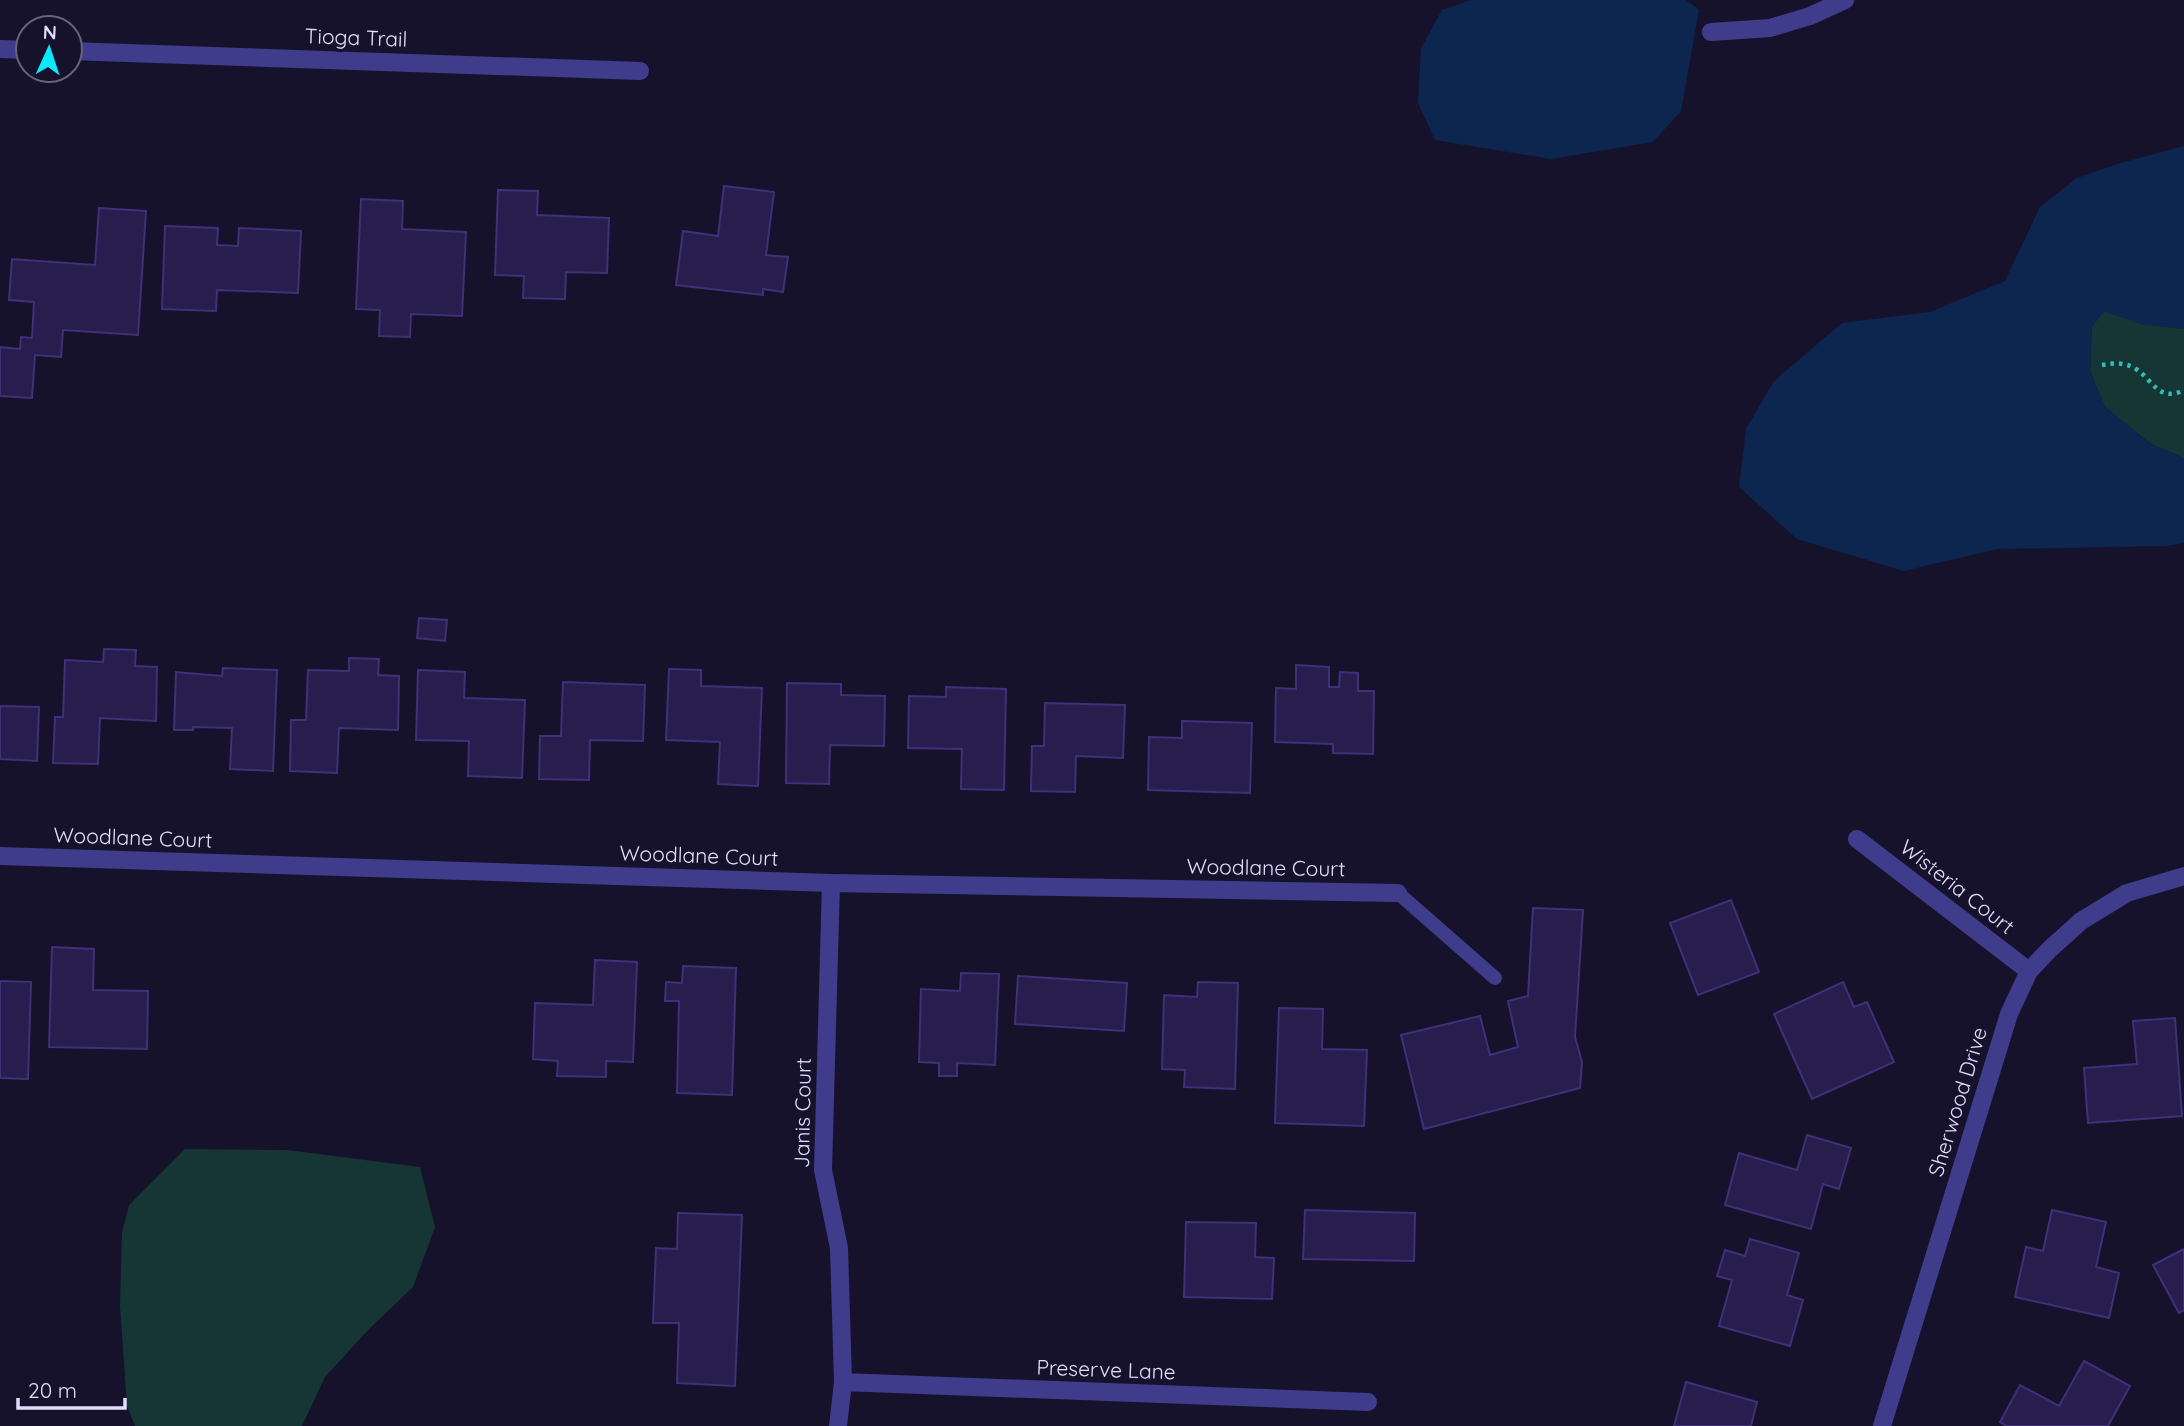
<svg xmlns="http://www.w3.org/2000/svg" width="2184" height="1426" viewBox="0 0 2184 1426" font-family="Quicksand,sans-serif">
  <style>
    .green { fill: #153635 }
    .water { fill: #0d2650 }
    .building { fill: #271e4d; stroke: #3e3079; stroke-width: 2 }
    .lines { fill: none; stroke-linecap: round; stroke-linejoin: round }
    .path { stroke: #31bfb5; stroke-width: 4.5; stroke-dasharray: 3.5 5; stroke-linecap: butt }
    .lane { stroke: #3f3d8b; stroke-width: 14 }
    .street { stroke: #3f3d8b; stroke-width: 18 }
    .labels { text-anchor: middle; stroke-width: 7; stroke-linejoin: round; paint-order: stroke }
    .street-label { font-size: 21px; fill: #e1ddff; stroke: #16122c }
  </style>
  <rect width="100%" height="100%" fill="#16122c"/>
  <path class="green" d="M2104 311 2142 324 2184 329V458L2151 444 2105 407 2090 371 2092 326Z
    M185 1149 287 1150 420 1167 435 1227 413 1287 369 1329 325 1377 302 1426H135L127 1406 120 1306 122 1233 129 1205Z"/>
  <path class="water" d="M1471 0H1686L1699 10 1681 111 1653 142 1551 159 1435 140 1418 103 1421 48 1442 10Z
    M2184 146V329L2142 324 2104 311 2092 327 2090 371 2105 407 2151 444 2184 458V543L2166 546 1997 549 1904 571 1797 539 1739 487 1746 429 1774 381 1842 323 1930 312 2005 281 2040 207 2077 178 2117 164Z"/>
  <path class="building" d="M724 186 774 192 766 255 788 257 783 292 763 289V295L676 285 683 231 718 236Z
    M498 190 538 191 537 215 609 218 607 273 566 272 565 299 523 298 524 276 495 275Z
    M361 199 403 201 402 229 466 232 462 316 411 314 410 337 379 336 380 310 356 309Z
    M99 208 146 211 138 335 63 330 61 357 35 355 32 398 0 396V347L20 349 21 337 32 338 34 302 9 300 12 259 95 265Z
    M165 226 218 228 217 245 238 246 239 228 301 231 298 293 217 290 216 311 162 309Z
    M419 618 447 620 445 641 417 638Z
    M104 649 136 650 135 666 157 667 156 721 100 718 98 764 53 763 55 717H63L65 660 103 662Z
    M349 658 379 659 378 675 399 676 398 730 339 728 337 773 290 771 291 720H306L308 670 349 671Z
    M1296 665 1329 667V687H1339L1340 672 1358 673V691H1374L1373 754 1333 753V744L1275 742 1276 688 1296 689Z
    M223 668 277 670 273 771 230 769 232 728 193 727V730H174L176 672 222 676Z
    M669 669 701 670V686L762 688 758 786 718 784 720 742 666 740Z
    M418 670 465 672 464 698 525 700 522 778 468 776 469 741 416 740Z
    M563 682 645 685 643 741 590 740 589 780 539 779 540 736H561Z
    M787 683 841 684V695L885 696 884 746 830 745 829 784 786 783Z
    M946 687 1006 689 1004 790 961 789 962 749 908 748 909 696 946 697Z
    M1045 703 1125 705 1123 758 1076 756 1075 792 1031 791 1032 746H1044Z
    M0 706 39 707 37 761 0 759Z
    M1182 721 1252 723 1250 793 1148 790 1149 737 1182 738Z
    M1731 900 1759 972 1698 995 1670 923Z
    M1533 908 1583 910 1575 1037 1582 1062 1580 1088 1424 1129 1401 1035 1480 1016 1490 1055 1518 1047 1508 1001 1528 996Z
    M52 947 94 949 93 990 148 991 147 1049 49 1047Z
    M595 960 637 962 633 1062 606 1061V1077L557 1076 558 1061 533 1059 535 1003 593 1005Z
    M683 966 736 968 732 1095 677 1093 679 1001H665L666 982 682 983Z
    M961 973 999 974 995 1065 957 1063V1076H939V1063L919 1062 921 989 960 991Z
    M1018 976 1127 983 1124 1031 1015 1024Z
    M0 981 31 982 28 1079 0 1078Z
    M1198 982 1238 983 1235 1089 1184 1087 1185 1070 1162 1069 1164 995 1197 997Z
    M1843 982 1854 1007 1867 1002 1894 1062 1812 1099 1774 1014Z
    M1279 1008 1323 1009 1322 1049 1367 1050 1364 1126 1275 1123Z
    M2175 1018 2182 1116 2088 1123 2084 1068 2137 1064 2133 1021Z
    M1807 1135 1851 1148 1839 1189 1823 1184 1811 1229 1725 1205 1739 1153 1797 1170Z
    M1305 1210 1415 1213 1414 1261 1303 1259Z
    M2052 1210 2106 1222 2096 1267 2119 1273 2109 1318 2015 1297 2026 1247 2043 1251Z
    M678 1213 742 1215 735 1386 677 1383 679 1323H653L656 1248 677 1249Z
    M1186 1222 1256 1223 1255 1257 1274 1258 1272 1299 1184 1297Z
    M1750 1239 1799 1253 1787 1295 1803 1300 1790 1346 1719 1326 1732 1280 1717 1276 1725 1250 1745 1256Z
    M2184 1249V1310L2179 1313 2153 1265Z
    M2084 1361 2130 1386 2108 1426H2007L2000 1422 2020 1385 2059 1406Z
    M1686 1382 1757 1402 1751 1426H1674Z"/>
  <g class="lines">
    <path class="path" d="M2102 365C2114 363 2125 362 2136 369 2153 380 2159 403 2184 390"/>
    <path class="lane" d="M1398 893 1495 978"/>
    <path class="street" d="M1711 32 1770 28 1810 16 1845 0
      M0 49 28 50
      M70 51 640 71
      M1857 839 2029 971
      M0 856 831 883 1398 893
      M831 883 823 1170 839 1248 843 1382 838 1426
      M843 1382 1368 1402
      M1882 1426 2009 1014 2029 971 2050 949 2081 921 2127 893 2184 876"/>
  </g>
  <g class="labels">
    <g class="street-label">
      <text transform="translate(356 38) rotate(2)" y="7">Tioga Trail</text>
      <text transform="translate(133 838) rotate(2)" y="7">Woodlane Court</text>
      <text transform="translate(699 856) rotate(2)" y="7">Woodlane Court</text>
      <text transform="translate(1266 868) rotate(1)" y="7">Woodlane Court</text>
      <text transform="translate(1957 887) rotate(38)" y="7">Wisteria Court</text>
      <text transform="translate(1958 1102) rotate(-73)" y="7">Sherwood Drive</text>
      <text transform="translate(803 1113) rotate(-89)" y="7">Janis Court</text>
      <text transform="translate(1106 1370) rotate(2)" y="7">Preserve Lane</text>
    </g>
  </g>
  <g transform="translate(49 49) rotate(3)"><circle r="33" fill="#16122c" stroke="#676380" stroke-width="2"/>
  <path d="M0-5L12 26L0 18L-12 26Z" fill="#0ae8fe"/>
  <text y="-10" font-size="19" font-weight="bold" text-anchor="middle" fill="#e1ddff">N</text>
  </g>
  <path d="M18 1398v10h107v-10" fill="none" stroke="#e1ddff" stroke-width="3.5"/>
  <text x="28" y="1398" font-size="21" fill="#e1ddff" stroke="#16122c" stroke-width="5" paint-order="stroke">20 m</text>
</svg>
